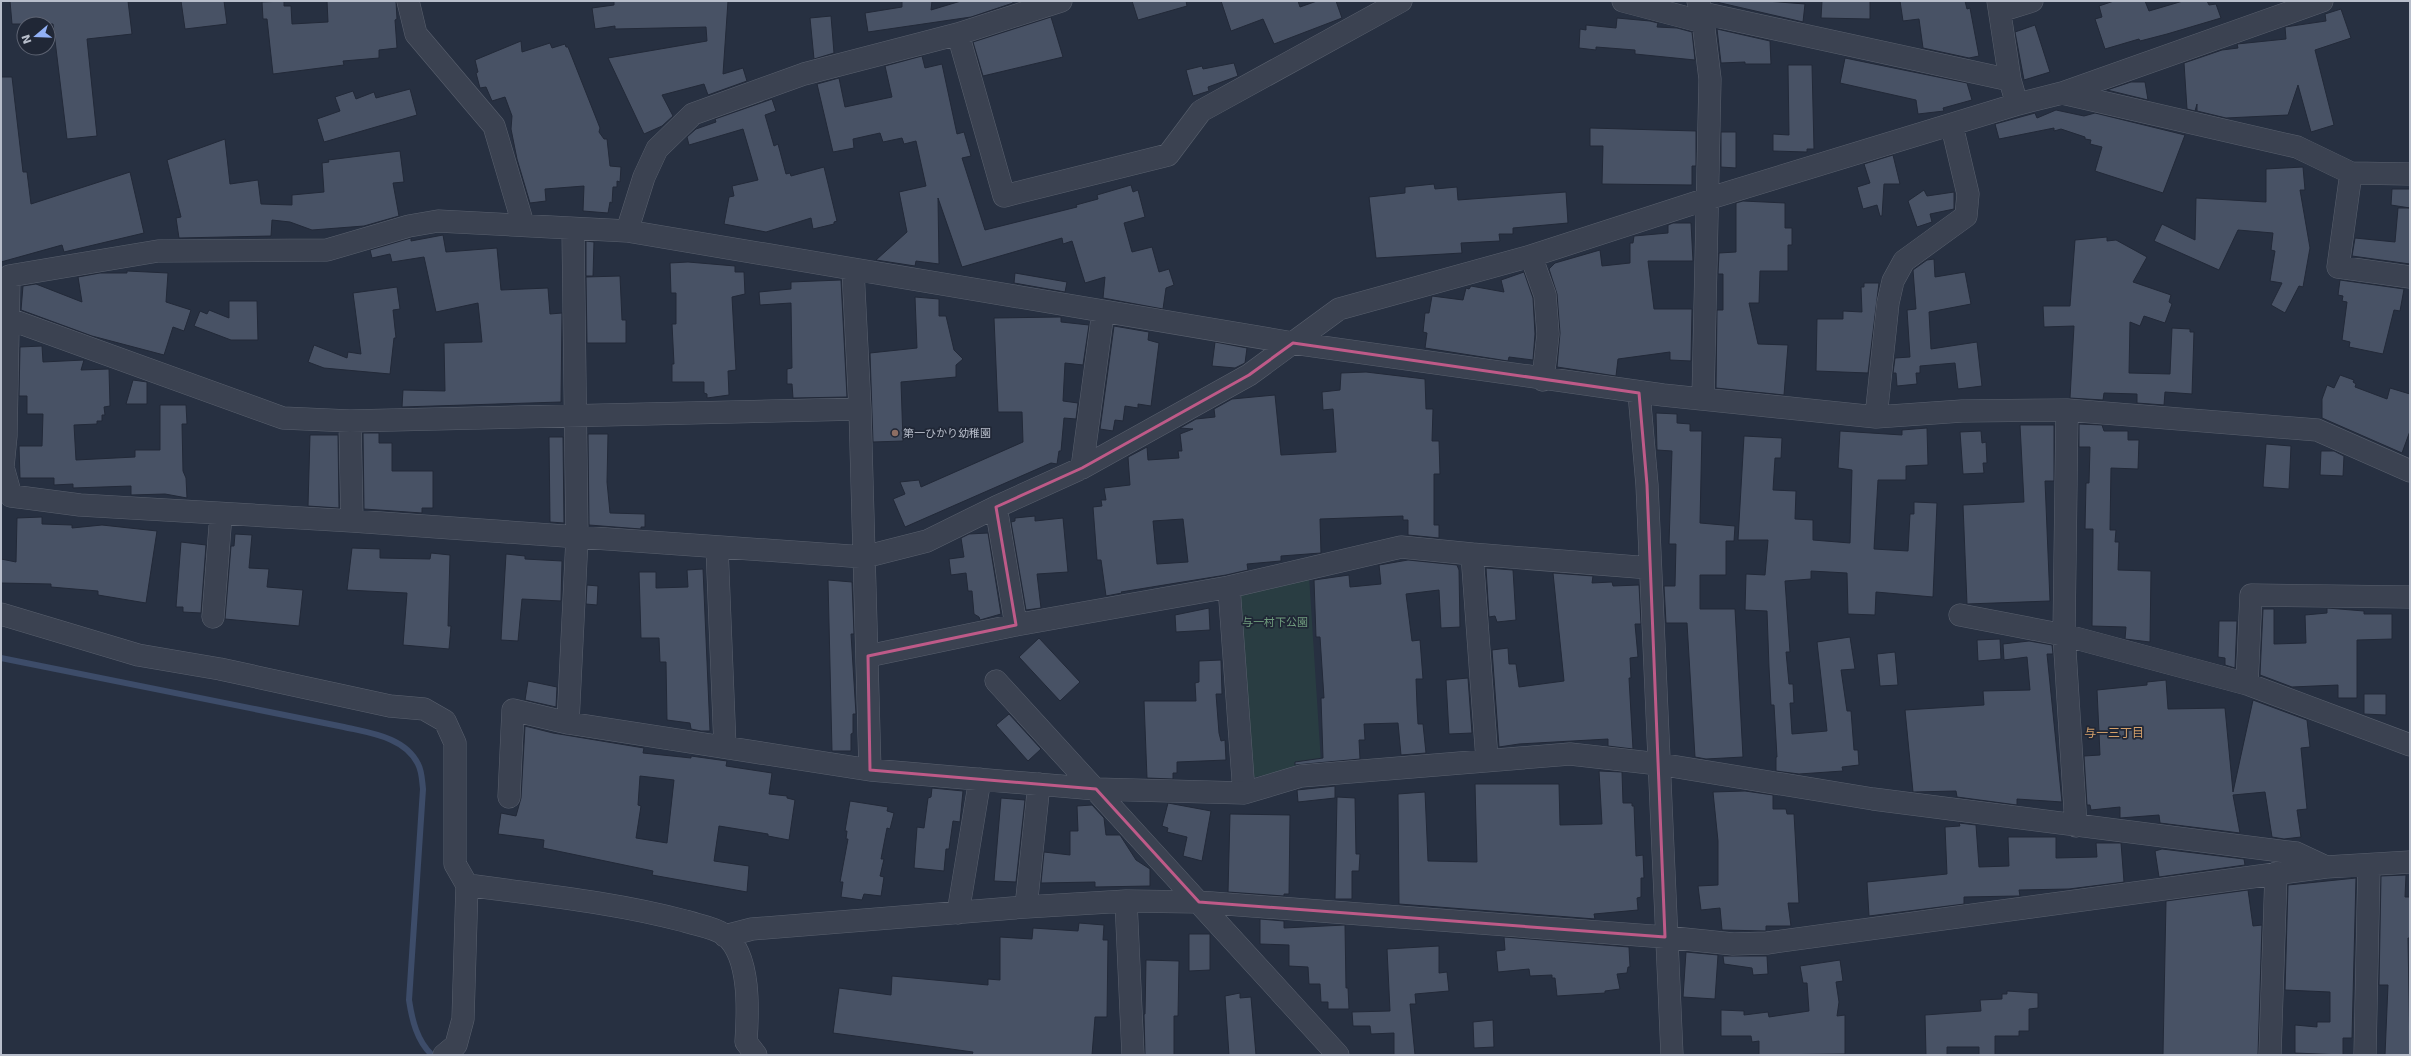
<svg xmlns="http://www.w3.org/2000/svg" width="2411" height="1056" viewBox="0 0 2411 1056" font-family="'DejaVu Sans','Noto Sans JP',sans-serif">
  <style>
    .green { fill: #293d42 }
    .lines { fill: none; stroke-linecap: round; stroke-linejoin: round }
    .stream { stroke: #3d4c69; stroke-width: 6 }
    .building { fill: #485265; stroke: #222938; fill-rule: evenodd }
    .minor-casing { stroke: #59606e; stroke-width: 23 }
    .minor { stroke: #3b4251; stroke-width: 22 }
    .marked { fill: none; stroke: #be5a88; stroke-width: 3; stroke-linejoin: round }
    .education-dot { fill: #8d6e63; stroke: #202736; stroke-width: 1.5 }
    .labels { text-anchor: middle; stroke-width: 3.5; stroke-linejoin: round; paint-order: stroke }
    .poi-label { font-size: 11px; fill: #b8becb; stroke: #202736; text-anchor: start }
    .park-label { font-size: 11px; fill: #6f9b7d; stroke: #202736 }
    .neighbourhood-label { font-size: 12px; fill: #d4a06a; stroke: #202736 }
  </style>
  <rect width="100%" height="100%" fill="#273041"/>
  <path class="green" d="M1309 575 1321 763 1251 778 1236 592Z"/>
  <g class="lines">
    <path class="stream" d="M1 658 344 727C370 733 405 737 418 764 422 771 422 781 423 789L409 1000C412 1020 417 1041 432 1055"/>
  </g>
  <path class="building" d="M10 1H128L132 34 87 39 97 136 67 139 53 24H12Z
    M181 1H224L227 24 185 29Z
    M284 1V6H291L292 24 328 22 327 1H396L397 19 395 20 397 48 379 50V58L343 61 344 65 273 74 267 19H263L262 2Z
    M614 1H728L723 74 743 68 747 81 708 95 704 84 662 95 673 116 662 126 644 134 608 58 707 41 706 27 615 29V26L595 29 592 8 614 5Z
    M902 1H932L931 10 961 1H1013V3L971 17 868 32 865 13 902 7Z
    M1132 1H1186L1187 6 1138 20Z
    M1221 1H1298L1300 7 1317 1H1336L1342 18 1274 44 1263 19 1231 31Z
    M1712 1H1766L1805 4 1803 22Z
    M1822 1H1870V19L1821 18Z
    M1900 1H1965L1967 9 1970 8 1979 56 1969 58 1923 48 1919 19 1903 21Z
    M2114 1H2145L2149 11 2183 1H2207L2209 5 2216 4 2221 18 2167 34 2140 41 2139 39 2105 49 2095 19 2102 17 2099 6Z
    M2341 9 2351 38 2315 50 2334 125 2311 132 2298 85 2288 115 2226 118 2197 111V104L2195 111 2187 109 2184 63 2222 50 2238 48 2237 44 2286 39 2285 27 2326 21 2325 14Z
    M831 16 834 53 814 59 810 18Z
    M1051 17 1063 57 983 76 973 42Z
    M1617 18 1650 21 1658 23 1657 27 1677 28 1692 32 1695 60 1635 54V50L1596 47V50L1579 48 1580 29 1586 30V25L1616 28Z
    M2035 25 2050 72 2024 80 2015 32Z
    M1717 29 1770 41 1771 64H1745V62L1721 63Z
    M521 41 522 52 550 43 552 48 565 44 566 47H568L600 128 599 132 604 139H607L610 166 621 167 620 182 617 181V187H613L612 203 610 202 608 213 583 211 584 186 545 189 546 201 530 203 517 159 511 129 512 116 505 97 492 101 486 87 480 88 476 73 478 72 475 60Z
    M922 56 925 68 942 64 957 134 964 132 971 156 962 158 985 230 1077 207 1076 205 1098 199 1097 195 1131 185 1133 192 1138 190 1145 217 1124 223 1132 252 1152 247 1159 272 1169 269 1174 285 1166 288 1163 309 1103 298 1105 277 1085 283 1072 241 1063 244 1062 238 962 267 938 198 939 264 916 261 915 266 876 260 907 232 899 192 926 186 916 141 904 144 902 138 883 142 880 133 853 139 854 148 833 152 817 84 839 78 845 107 892 97 885 66Z
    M1845 58 1967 83 1972 100 1943 108 1944 111 1918 114 1916 100 1840 83Z
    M1234 63 1238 76 1208 87 1209 91 1193 96 1186 70 1202 66 1203 69Z
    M1788 65H1812L1814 149H1807V152L1773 151V134L1789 135Z
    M1 77H12L23 172H27L31 204 130 172 144 233 64 252 62 245 1 262Z
    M2131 82H2145L2148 100 2107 90Z
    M410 89 417 115 324 142 317 119 340 111 335 97 353 91 356 99 374 92 376 98Z
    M772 99 776 111 765 115 774 146 778 144 786 174 790 173 791 176 824 167 837 221 834 222V224L813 229 811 218 766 232 724 224 729 197 734 196 732 186 758 180 743 129 689 145 687 137 696 129 716 122 715 119Z
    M2056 110 2084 116 2095 113 2185 135 2163 193 2095 171 2102 147 2090 144 2091 140 2085 139V137L2061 129 2054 131V128L1999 139 1995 124 2035 113 2037 118Z
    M1590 128 1696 131V166H1692V185L1602 184 1603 146H1590Z
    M1721 132H1736V168L1721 167Z
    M225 139 230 184 258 180 261 204 292 205V195L324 192 322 163 329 162 328 160 400 151 404 182 393 183 399 216 364 226 312 230 290 222 272 220 271 236 179 238 176 218 181 217 167 160Z
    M1893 155 1900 184H1884L1882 216H1880L1877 205 1863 209 1857 187 1870 183 1864 164Z
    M2303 167 2305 190H2300L2310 248 2303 287 2299 286 2285 313 2271 305 2282 283 2270 281 2275 251 2271 250 2273 233 2238 230 2219 270 2154 241 2162 224 2195 240 2196 198 2266 202V169Z
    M1434 184 1435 189 1457 187 1458 200 1566 192 1568 223 1513 228V234H1499L1500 241 1461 243 1462 253 1376 258 1369 197 1405 193V187Z
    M2392 189H2410V208L2391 205Z
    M1924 190 1927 196 1954 192V209L1930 214 1932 222 1917 227 1908 201Z
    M1743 201 1785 203V228H1792V245H1788V271H1760L1759 303H1749L1758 344 1788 345 1784 395 1716 388 1717 310H1723V274H1718L1719 253 1736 252V203Z
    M2398 208H2410V264L2352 256 2355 238 2395 242Z
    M1673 223H1691L1693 261H1648L1654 309H1692L1691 361 1670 360V352L1618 359 1616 376 1557 367 1560 333 1557 294 1549 269 1555 263 1600 250 1602 266 1630 263V243H1633L1634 236 1668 233V225Z
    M443 235 446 252 497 248 501 290 548 288 550 314 562 313 561 402 402 407 403 390 445 391 444 343 482 342 478 303 436 312 424 257 392 262 390 254 372 258 370 250 411 238V241Z
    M2107 237V241L2116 240 2147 257 2133 282 2171 295 2169 302 2172 304 2165 323 2144 316 2140 326 2130 322 2129 373 2170 374 2172 328 2190 329V332H2194L2192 394 2165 392 2164 405 2137 403V394L2104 393 2103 400 2070 398 2074 326 2044 327 2043 306H2070L2075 240Z
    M586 241 594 242 593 276H586Z
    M1934 259 1935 277 1965 272 1971 304 1929 312 1931 349 1977 342 1982 386 1958 389 1955 363 1920 366V373H1916L1917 384 1897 386 1896 373H1893L1895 358 1910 357 1907 310 1916 309 1913 270 1927 260Z
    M688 262 735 266V272H744L745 294 732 297 736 370 728 371 729 395 707 398V394L704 393V382H672V364H674L672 324H676V293H671L670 263Z
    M127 271 168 273 166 302 191 310 184 331 173 327 164 355 92 336 21 310 23 286 36 284 82 302 78 277 100 273H127Z
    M1524 272 1533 298 1535 334 1533 360 1509 357 1508 361 1425 348 1427 333 1423 332 1425 313H1429L1432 296 1463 300 1466 288 1469 289 1471 286 1504 292 1501 280Z
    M1015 273 1067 282 1065 292 1014 283Z
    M620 276 622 320H626V343H587L586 277Z
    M841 280 847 397 793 398 792 384H787V369L792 368 791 303 760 305 759 292 791 289V282Z
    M2340 280 2404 289 2400 311 2394 310 2383 354 2349 347 2350 342 2342 340 2347 302 2342 301 2343 296 2338 295Z
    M1864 283H1879L1868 373 1816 371 1817 319H1843V311L1862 312 1861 287H1864Z
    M397 287 400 309 393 310 396 338H394L390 374 324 368 308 362 314 345 347 358 348 352 361 354 353 293Z
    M915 297 939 299V316H946L954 350 963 359 956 365V377L901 382 903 441 873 442 870 353 917 348Z
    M229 301H257L258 340H231L194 326 200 311 207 314 209 310 229 318Z
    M1061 317V322L1089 325 1083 365 1065 363 1063 401 1078 403 1076 419 1064 418 1061 451H1059L1057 464 1051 463 905 527 893 499 905 494 900 482 919 480 921 487 1023 442 1022 412H998L994 318Z
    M1114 326 1149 332 1148 340 1159 343 1151 406 1138 404V408L1125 406 1123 421 1115 420 1113 431 1100 429Z
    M1215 342 1247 348 1245 363 1235 368 1212 366Z
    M42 346 43 362 84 360 81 370 109 369 110 406 104 407 105 415H102V421H97V424L74 425 76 460 135 457V450H160V405H186L187 424H182L183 471 186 478 187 498 165 494 131 495V486L73 488V484L54 485V478H20L19 446H42L43 414H27V396H19L20 347Z
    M1366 372 1425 379 1426 409H1433L1432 441H1439L1440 474H1434V525H1439V538L1408 535V520H1403V516L1320 519 1321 553 1281 556V561L1247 564 1248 570 1226 575 1121 592 1122 593 1106 596 1101 560H1097L1093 507 1102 506 1101 500H1106L1104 488 1130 485 1128 457 1147 447 1148 460 1179 458 1178 451H1182L1180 434 1193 429 1180 428 1196 419 1215 417 1214 409 1232 399 1275 395 1281 455 1336 452 1333 409 1323 410 1322 392 1340 390 1341 373ZM1183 519 1188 562 1157 564 1153 521Z
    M2340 375 2354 380 2353 382 2356 384 2355 387 2387 399 2390 388 2410 394V431L2402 453 2322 418V399L2327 385 2334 388Z
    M133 380 147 382V404H126Z
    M1656 413 1677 414V423L1690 424V431H1702L1700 523 1735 526 1734 541H1726V575H1700V609H1735L1743 757 1706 759 1695 757 1687 623H1666L1664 586H1675L1676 544H1669L1672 451 1657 450Z
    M2079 424 2102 425 2104 431H2128V440H2139L2138 469 2111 468 2110 530H2116L2115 542H2119L2118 570 2151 571 2150 642 2125 639 2126 627 2092 626 2093 529H2085L2086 483H2089L2090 447H2079Z
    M2020 425H2054V481H2045L2050 601 1967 604 1963 505 2024 502Z
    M1927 428 1928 465 1906 466V480H1878L1874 549 1908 551 1910 514H1914V502L1937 503 1933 597 1876 592 1875 615 1848 614 1847 573 1811 571V579L1785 581 1790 652H1786L1789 684H1793L1794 703H1790L1792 734 1827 731 1817 642 1850 637 1855 669 1841 670 1847 711H1851L1854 750H1858L1859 765 1842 767 1843 771 1799 774 1776 771V757H1777L1774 705H1771L1769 667 1767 611 1745 610 1746 574 1765 575 1768 540H1738L1744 436 1782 438 1781 458H1775L1773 490 1796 491 1795 519 1813 520V540L1850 543 1852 470 1838 468 1840 431 1902 435V430Z
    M1981 431 1982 443 1986 442 1987 463H1983L1984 473 1963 474 1960 432Z
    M363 433H379V443H392V471H433V508H422V513L364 509Z
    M588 434H608L607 482 610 513 645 514V527H641V529L589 525Z
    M310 435H338L339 508 308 506Z
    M549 437H563L564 523 550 522Z
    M2266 444 2291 446 2289 489 2263 487Z
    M2321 451H2334L2344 456 2343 476 2320 475Z
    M1035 516V521L1063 518 1068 572 1037 574 1041 608 1026 610 1011 522 1015 521V518Z
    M42 517V524L72 525V528L102 525 157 531 146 603 98 595V591L51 587V584L1 583V559L16 562 17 518Z
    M988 533 1001 614 980 620 979 617 974 614 972 591H968L966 573 951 575 949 559 964 557 961 538 969 534Z
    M235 534 252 535 249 568 269 569 267 587 303 590 299 626 225 619 231 546H234Z
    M181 542 206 545 201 613 183 612V607H176Z
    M352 548 380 549V558L430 559 431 553 450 555 448 626H451L449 649 403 645 407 593 347 590Z
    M506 554 525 556V559L562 561 561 601 522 599 518 641 501 640Z
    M1408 560 1457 565 1459 570 1460 627 1441 628 1439 590 1406 594 1412 641 1420 640 1423 679H1416L1417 706 1418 724H1423L1426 753 1401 755 1398 723 1364 724 1365 740H1359L1360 759 1295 765V762L1323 758 1321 698H1324L1320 637H1316L1314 580 1349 575 1350 587 1381 584 1379 565Z
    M1486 568 1513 570 1516 620 1497 622 1495 616 1489 617Z
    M703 569 710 731H701L691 729 690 723 667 720 666 662H660L659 638H641L639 572H656V588L688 587 687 570Z
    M1553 573 1593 576 1592 583 1612 582 1613 586 1639 585 1641 624H1635L1638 657 1630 658 1631 678H1629L1633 749 1608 746V739L1519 744 1499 747 1492 650 1508 648 1509 664H1516L1519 687 1564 681Z
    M828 580 852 582 854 634H851L856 714H853V733L851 734V751H832Z
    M587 585 598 586 597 605 586 604Z
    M1209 608 1210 630 1176 632 1175 615Z
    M2327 608 2364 611V614H2392V639L2357 640V698H2338V685L2292 687 2260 675 2263 609H2274V644L2306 643 2305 615 2327 613Z
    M2219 621H2237L2235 668 2225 665V658L2218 657Z
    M1039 638 1080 682 1060 701 1019 657Z
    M2000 639 2001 659 1978 661 1977 640Z
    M2029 641 2052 645 2053 654H2047L2062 802 2017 799V805L1957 797 1956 791 1913 792 1905 710 1984 705 1983 691 2030 690 2027 657 2004 660 2003 644Z
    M1895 652 1898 685 1880 686 1877 654Z
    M1221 660 1222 694H1216L1219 733 1221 741 1225 740 1226 760 1177 762V773H1173V779L1147 778 1144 701H1196L1195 683 1199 682V661Z
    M1468 678 1472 733 1449 734 1446 680Z
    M2166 680 2168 709 2225 708 2233 792 2253 700 2307 720 2310 747 2301 748 2307 809 2297 810 2301 837 2284 839 2272 837 2265 792 2233 795 2240 833 2160 823 2159 815 2120 818V807L2091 810 2090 805H2087L2084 756 2100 755 2097 690 2147 685V682Z
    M528 681 557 687 556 707 525 700Z
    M2364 694H2386V715L2364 714Z
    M1009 714 1041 749 1028 761 996 725Z
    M525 726 553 733 644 748 643 753 691 758V756L727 761 726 766 772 773 769 794 787 796V798L795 800 789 840 768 836V834L719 826 714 861 749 866 747 892 652 875 653 871 543 848 544 840 498 834 501 813 516 816 521 798ZM640 776 674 780 667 843 636 838 641 806 638 805Z
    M1599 771 1622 772 1623 803H1632V806H1634L1636 856 1643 855 1644 878H1641V897L1637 898 1638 910 1594 914 1595 919 1399 904 1398 794 1425 792 1428 861 1477 862 1475 784H1559L1560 825 1602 824Z
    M1335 786V798L1298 802 1297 790Z
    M932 788 963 791 960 822 953 821 949 849H946L944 871 914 868 917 827 924 828 928 798 931 797Z
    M1745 791 1773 795V809H1786L1787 814H1794L1799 903H1788L1791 926H1766V931L1722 930 1720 908 1701 910 1698 886 1718 885V841L1713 792Z
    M1337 797 1355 798 1356 854H1360L1359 871H1352V899H1335Z
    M1001 798 1025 800 1016 882 994 881Z
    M850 801 888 807 887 811 894 813 890 829 887 828 881 859H884L880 876 884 877 881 896 864 894 862 900 841 897 843 882H840L848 839H846L847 831H845Z
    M1168 803 1211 811 1202 861 1183 856 1187 837 1167 832 1168 828 1162 826Z
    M1092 805 1104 818 1106 835H1120L1136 860 1150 869V886L1095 887V882L1041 883 1044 852 1070 855V831H1078L1077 806Z
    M1230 814 1290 815 1289 894H1284V896L1228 892Z
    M1959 823 1976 825 1979 867 2009 866 2008 837H2056V858L2097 857 2096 843H2121L2124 882 2069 889 2019 890 2020 896H2017L1964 897V904L1869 916 1867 882 1947 874 1945 827 1960 826Z
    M2162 849 2244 859 2245 865 2159 877 2155 851Z
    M2406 875 2405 897H2410V938H2408L2410 1055H2385L2388 985H2379L2381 876Z
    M2356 878 2352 1038H2343V1055L2295 1053V1025L2317 1027V1022H2330V992L2285 990 2288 885Z
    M2248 890 2253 926 2262 925 2258 1055H2163L2166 901Z
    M1260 919 1284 921V928L1345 925 1346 988H1348L1349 1009H1328V1002H1321L1320 984H1309L1308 967 1289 966V945L1260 944Z
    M1079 923 1104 925 1103 940H1108L1107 1017H1095L1092 1055H972L973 1052 833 1033 839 988 891 995 892 976 988 985V979L1000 980V937L1032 939 1033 928 1078 931Z
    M1189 934H1210V970L1189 971Z
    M1504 937 1629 947 1630 967H1628L1627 973 1617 974 1620 989 1605 991V993L1557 996 1555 978H1552V975L1530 976 1529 969 1498 972 1496 951 1505 950Z
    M1439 946V973L1447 972 1449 991 1415 994 1416 1004H1410L1415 1055H1394V1033L1371 1034 1370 1026H1353L1352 1012 1390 1011 1387 949Z
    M1686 952 1718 955 1715 999 1683 997Z
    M1723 956H1767L1768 974 1753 975 1752 968 1724 964Z
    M1146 960 1179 961 1178 1016H1174V1055H1145L1144 1014H1145Z
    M1840 960 1843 981 1836 982 1839 1002 1837 1016 1845 1015V1054L1759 1055V1041L1752 1042 1751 1036H1721V1010L1744 1011V1015L1768 1012 1769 1017 1809 1011 1807 983H1803L1800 966Z
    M2007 991 2038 993V1008L2029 1009V1031H2019V1036H1995V1055H1979V1047H1947V1055H1926L1925 1015 1981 1011 1980 1000 2002 999V994H2007Z
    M1240 993V998L1251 997 1256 1055H1229L1225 996Z
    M1493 1020 1494 1047 1474 1048 1473 1022Z"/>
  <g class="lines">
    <defs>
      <path id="minor" d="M408 1 416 34 494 126 523 224
        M1623 1 1703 22
        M1698 1 1702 13 1710 79 1703 399
        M1998 1 2010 80 2014 94
        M2322 1 2062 93 2018 104 1707 199 1531 256 1339 309 1249 375 1082 468 996 507 927 541 864 557 352 521 80 505 11 496 3 467 6 436 9 276 158 251 327 250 409 226 438 221 627 231 1293 343 1663 395 1876 417 1962 411 2067 410 2317 430 2410 471
        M2000 11 2032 1
        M1702 13 2010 80
        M958 34 1004 196 1168 155 1201 111 1401 1
        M2062 93 2297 147 2351 173 2410 174
        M2351 173 2338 267 2410 277
        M627 231 644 177 657 149 693 114 804 74 958 34 1061 1
        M1531 256 1545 295 1548 334 1543 380
        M853 270 860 409 870 770
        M9 319 283 418 350 421 860 409
        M1639 393 1647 485 1672 1055
        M2067 410 2064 635 2076 826
        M1876 417 1888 303 1893 281 1904 261 1966 216 1968 194 1952 126
        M350 421 352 521
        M1082 468 1103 312
        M996 507 1016 625
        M717 547 725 747
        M1472 554 1650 568
        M1229 587 1244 793
        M1 614 138 655 220 669 390 706 424 709 445 721 455 743V864L467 885 463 1019 456 1045 444 1055
        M1960 615 2064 635 2247 684 2410 745
        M213 617 221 514
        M868 656 1016 625 1229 587 1401 547 1472 554 1487 760
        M996 681 1338 1055
        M2247 684 2251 595 2410 597
        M568 723 577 538 573 229
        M509 797 513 710 568 723 870 770 1096 789 1244 793 1301 776 1570 754 1659 764 1873 799 2296 853 2326 867
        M467 885C540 895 614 902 685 921 697 925 714 927 725 935 751 956 748 1012 746 1042L756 1055
        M1126 901 1133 1055
        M1026 907 1039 784
        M958 913 980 779
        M725 936 752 929 1026 907 1126 901 1199 902 1665 937 1733 944 1767 943 2326 867 2410 862
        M2270 1055 2276 873
        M2365 1055 2369 865"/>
    </defs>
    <use href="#minor" class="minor-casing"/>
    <use href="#minor" class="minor"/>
  </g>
  <path class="marked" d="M1293 343 1639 393 1647 485 1665 937 1199 902 1096 789 870 770 868 656 1016 625 996 507 1082 468 1249 375Z"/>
  <circle class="education-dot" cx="895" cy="433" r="4"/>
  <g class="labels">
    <g class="poi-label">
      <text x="903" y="437">第一ひかり幼稚園</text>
    </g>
    <g class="park-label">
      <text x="1275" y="626">与一村下公園</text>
    </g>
    <g class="neighbourhood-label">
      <text x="2114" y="737">与一三丁目</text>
    </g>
  </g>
  <rect width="2411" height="1056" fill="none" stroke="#b8becb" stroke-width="4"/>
  <g transform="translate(36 36) rotate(251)"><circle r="19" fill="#202736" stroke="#5d6372"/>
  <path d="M0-3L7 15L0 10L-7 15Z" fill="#92b1f6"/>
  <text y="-6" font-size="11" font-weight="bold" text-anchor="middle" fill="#b8becb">N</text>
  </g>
</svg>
